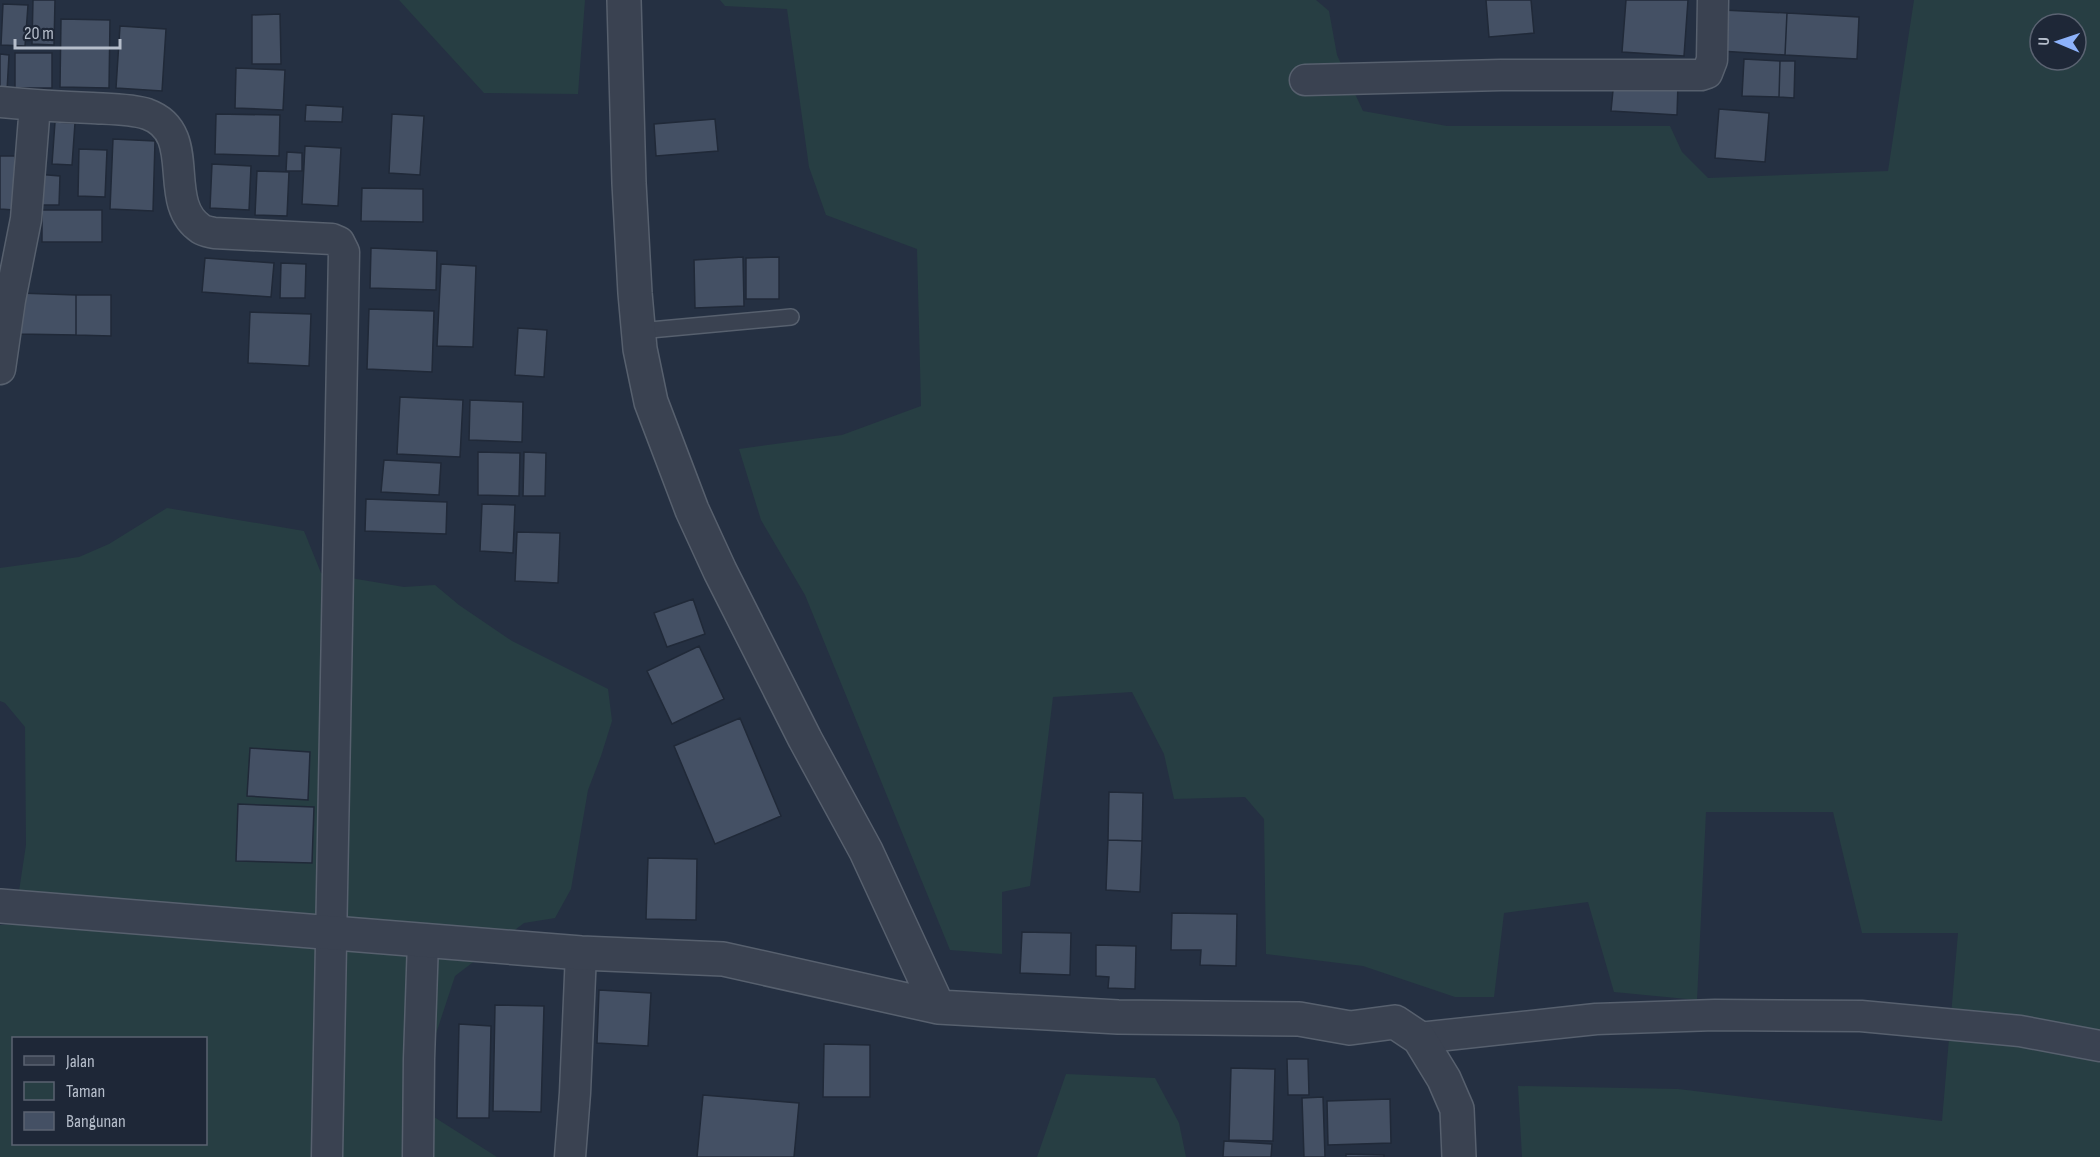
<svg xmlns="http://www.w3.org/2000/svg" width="2100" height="1157" viewBox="0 0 2100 1157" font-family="'Sofia Sans Condensed',sans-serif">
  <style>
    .green { fill: #273e43; fill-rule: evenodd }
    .building { fill: #445064; stroke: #202938; stroke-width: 1.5 }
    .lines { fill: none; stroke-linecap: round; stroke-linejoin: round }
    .service-casing { stroke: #57606e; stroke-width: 18 }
    .minor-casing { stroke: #57606e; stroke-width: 33 }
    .tertiary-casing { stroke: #57606e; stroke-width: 36 }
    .service { stroke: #3a4251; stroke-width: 15 }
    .minor { stroke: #3a4251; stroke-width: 30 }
    .tertiary { stroke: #3a4251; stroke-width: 33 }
  </style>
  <rect width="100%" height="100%" fill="#253042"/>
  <path class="green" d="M399 0H585L578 94 484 93Z
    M720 0H1316L1329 11 1337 55 1363 111 1447 126H1670L1682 152 1708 178 1888 171 1914 0H2100V1157H1522L1518 1086 1678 1089 1942 1121 1958 933H1862L1833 812H1706L1697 1000 1614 992 1588 902 1504 913 1494 997H1455L1363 966 1266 954 1264 819 1245 797 1174 799 1164 754 1132 692 1053 697 1030 886 1002 892V954L950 950 805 595 761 520 739 449 842 435 921 406 917 249 826 215 809 167 787 9 725 6ZM2040 24H2076V60H2040Z
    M167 508 304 531 321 573 404 587 435 585 459 605 512 641 608 689 612 721 601 756 588 790 571 889 555 918 524 923 455 976 429 1055 424 1105 434 1117 497 1157H0V925L14 924 26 845 25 727 5 703 0 701V568L79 557 109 544ZM14 1038H206V1144H14Z
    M1066 1074 1155 1078 1179 1123 1186 1157H1037Z"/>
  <path class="building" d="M33 0H55L54 45 32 44Z
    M1486 0H1531L1534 33 1489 37Z
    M1626 0H1688L1684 56 1622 52Z
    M3 4 28 5 25 46 1 45Z
    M1722 10 1787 13 1785 55 1720 51Z
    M1787 13 1859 17 1857 59 1785 55Z
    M280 14 281 64H252V15Z
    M61 19 110 20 109 88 60 87Z
    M120 26 166 29 162 91 116 88Z
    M15 53H52V88H15Z
    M0 54 9 55 7 91 0 90Z
    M1744 59 1780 61 1779 97 1742 96Z
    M1780 61H1795L1794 98 1779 97Z
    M236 68 285 70 283 110 235 108Z
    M1614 80 1678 83 1677 115 1611 111Z
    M306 105 343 107 342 122 305 121Z
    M1719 109 1769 113 1765 162 1715 158Z
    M216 114 280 115 279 156 215 154Z
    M392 114 424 116 420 175 389 173Z
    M715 119 718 151 656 156 654 124Z
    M55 122 75 123 72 165 52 164Z
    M113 139 155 141 153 211 110 209Z
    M305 146 341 148 338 206 302 204Z
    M79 149 107 150 105 197 78 196Z
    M287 152 302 153V171H286Z
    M0 156H15L14 210 0 209Z
    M212 164 251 166 249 210 210 208Z
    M257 171 289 172 287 216 255 215Z
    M36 174 60 176 59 205H35Z
    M362 188 423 189V222L361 221Z
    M42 210H102V242H42Z
    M371 248 437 251 436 290 370 288Z
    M743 257 744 306 695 308 694 260Z
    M779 257V299H746V258Z
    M205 258 274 263 271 297 202 292Z
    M281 263 306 264 305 298H280Z
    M441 264 476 266 473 347 437 346Z
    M19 293 76 295V335L18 334Z
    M76 295H111V336L76 335Z
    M369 309 434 311 432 372 367 369Z
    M250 312 311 314 309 366 248 363Z
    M518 328 547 330 544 377 515 375Z
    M400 397 463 400 460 457 397 454Z
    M470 400 523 402 522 442 469 440Z
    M478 452 520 453 519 496 478 495Z
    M524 452 546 453 545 496H523Z
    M384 460 441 463 439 495 381 492Z
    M366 499 447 502 446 534 365 531Z
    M482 504 515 505 513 553 480 551Z
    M517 532 560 533 558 583 515 581Z
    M693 599 705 634 667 647 654 613Z
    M699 646 724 699 672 724 647 671Z
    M740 718 781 816 715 844 674 746Z
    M250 748 310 752 308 800 247 796Z
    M1109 792 1143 793 1142 841 1108 840Z
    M238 804 314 807 312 863 236 861Z
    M1108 840 1142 841 1140 892 1106 890Z
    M648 858 697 859 696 920 646 919Z
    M1172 913 1237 914 1236 966 1200 965 1201 950H1171Z
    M1022 932 1071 933 1070 975 1020 973Z
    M1096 945 1136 946 1135 989 1108 988 1109 977 1096 976Z
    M599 990 651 993 648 1046 597 1043Z
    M495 1005 544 1006 541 1112 493 1111Z
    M459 1024 491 1026 489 1118H457Z
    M824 1044 870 1045V1097H823Z
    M1287 1059H1308L1309 1095H1288Z
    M1231 1068 1275 1069 1273 1141 1229 1140Z
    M703 1095 799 1103 794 1157H697Z
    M1323 1097 1325 1157H1304L1302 1098Z
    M1390 1099 1391 1143 1328 1145 1327 1101Z
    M1224 1141 1272 1144 1271 1157H1223Z
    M1346 1154 1384 1155V1157H1346Z"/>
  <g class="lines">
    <defs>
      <path id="service" d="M639 331 791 317"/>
      <path id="minor" d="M1305 80 1501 75H1701L1707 73 1712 60 1713 0
        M0 102C31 105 61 107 92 108 108 109 132 109 147 114 200 133 160 202 201 229 204 231 210 232 214 233L332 239 339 242 344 252 327 1157
        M0 369 10 300 26 219 35 105
        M1419 1038 1596 1019 1715 1015 1861 1016 2020 1031 2100 1046
        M418 1157 419 1059 423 941
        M570 1157 575 1093 581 953"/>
      <path id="tertiary" d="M624 0 629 183 635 293 640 349 651 402 692 510 720 571 805 739 866 851 938 1007 1118 1017 1299 1019 1350 1028 1395 1022 1419 1038 1444 1079 1457 1109 1459 1157
        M0 906 581 953 723 959 938 1007"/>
    </defs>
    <use href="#service" class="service-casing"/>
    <use href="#minor" class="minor-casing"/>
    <use href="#tertiary" class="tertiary-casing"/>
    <use href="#service" class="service"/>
    <use href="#minor" class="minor"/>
    <use href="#tertiary" class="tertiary"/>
  </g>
  <rect x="12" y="1037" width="195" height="108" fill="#1e2737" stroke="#5b6372" stroke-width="1.5"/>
  <rect x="24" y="1056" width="30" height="9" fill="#3a4251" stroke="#5b6372" stroke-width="1.5"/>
  <text x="66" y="1067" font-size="18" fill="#b6becb">Jalan</text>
  <rect x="24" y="1082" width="30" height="18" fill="#273e43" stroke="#5b6372" stroke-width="1.5"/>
  <text x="66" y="1097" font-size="18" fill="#b6becb">Taman</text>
  <rect x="24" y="1112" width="30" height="18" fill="#445064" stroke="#5b6372" stroke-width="1.5"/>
  <text x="66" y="1127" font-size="18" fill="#b6becb">Bangunan</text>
  <g transform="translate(2058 42) rotate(272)"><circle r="28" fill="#1e2737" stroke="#5b6372" stroke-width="1.5"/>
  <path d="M0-4.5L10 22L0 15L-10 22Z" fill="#8db2fa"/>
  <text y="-9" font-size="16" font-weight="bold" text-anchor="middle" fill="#b6becb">U</text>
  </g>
  <path d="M15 39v9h105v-9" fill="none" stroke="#b6becb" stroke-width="3"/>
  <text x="24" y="39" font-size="18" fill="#b6becb" stroke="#1e2737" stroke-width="4.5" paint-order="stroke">20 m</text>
</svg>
